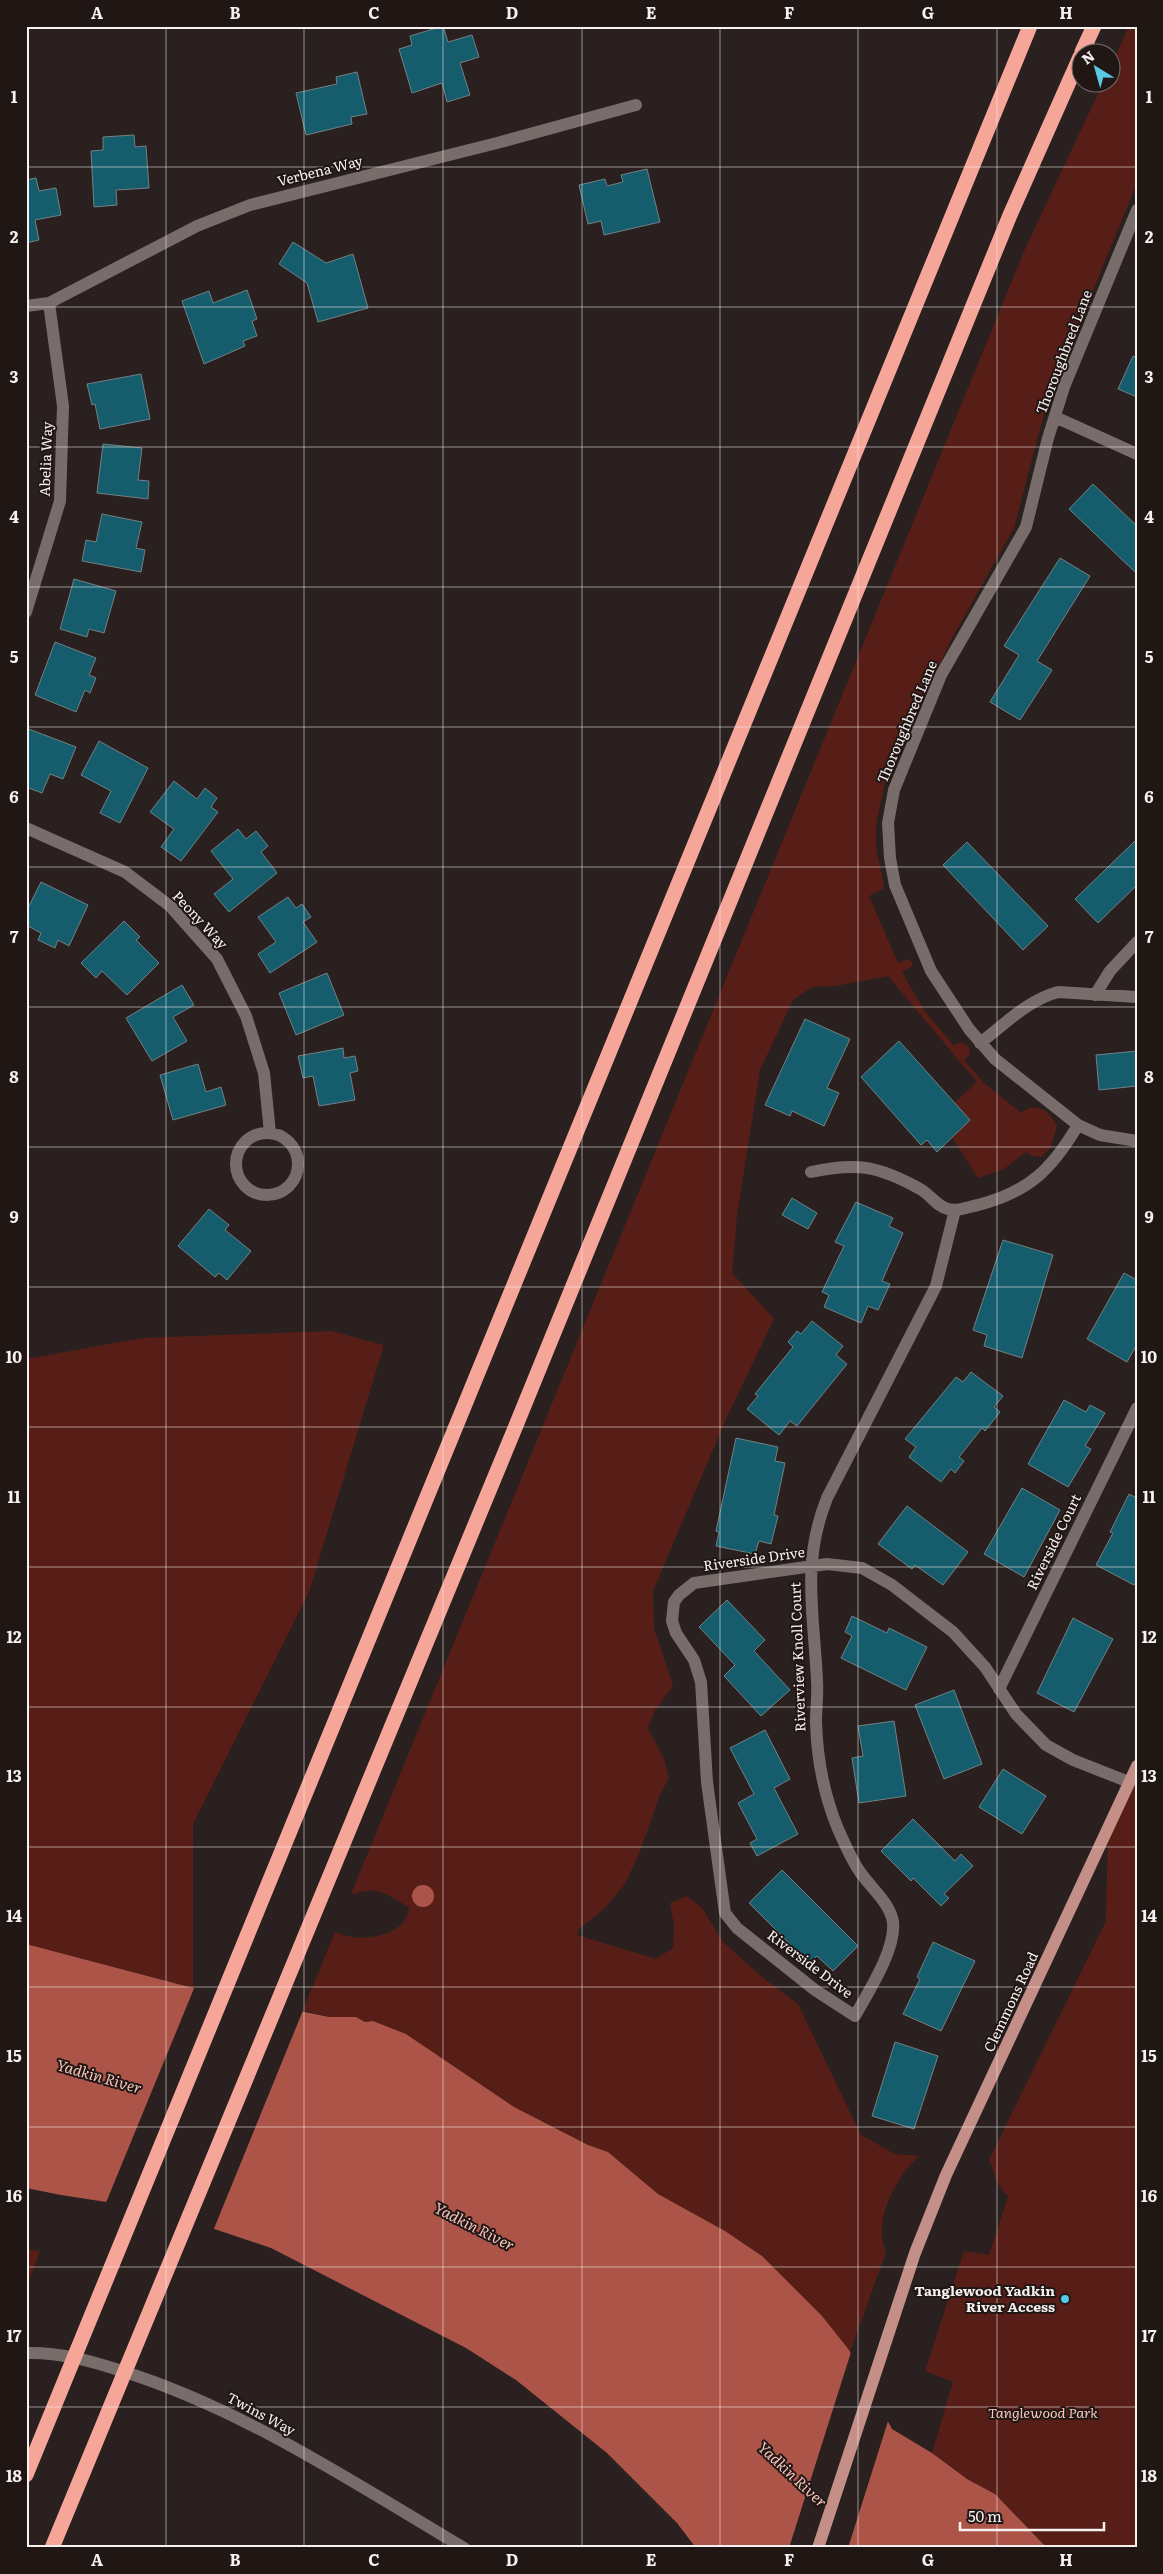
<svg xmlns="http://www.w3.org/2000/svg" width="1163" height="2574" viewBox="0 0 1163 2574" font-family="Literata,serif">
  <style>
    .green { fill: #571e17 }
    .water { fill: #ad5448 }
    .pier { fill: #29201f }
    .building { fill: #155d6d; stroke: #748083 }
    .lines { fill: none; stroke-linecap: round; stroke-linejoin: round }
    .minor { stroke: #786d6b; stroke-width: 12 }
    .primary { stroke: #c48f87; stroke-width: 12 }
    .motorway { stroke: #f6a699; stroke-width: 15 }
    .grid { fill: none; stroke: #f7f1f0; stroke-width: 1; stroke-opacity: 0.55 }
    .poi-dot { fill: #58c9e4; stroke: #201715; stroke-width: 2 }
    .labels { text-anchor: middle; stroke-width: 4; stroke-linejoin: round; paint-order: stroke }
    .street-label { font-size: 14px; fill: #f7f1f0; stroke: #201715 }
    .poi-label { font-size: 14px; font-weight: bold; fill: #f7f1f0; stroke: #201715; text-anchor: end }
    .park-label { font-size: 14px; font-style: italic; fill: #f9c6bd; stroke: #201715 }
    .water-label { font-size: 15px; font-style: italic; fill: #f9c6bd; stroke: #201715 }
    .neatline { fill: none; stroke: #f7f1f0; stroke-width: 2 }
    .grid-label { font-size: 16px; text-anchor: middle; font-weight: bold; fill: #f7f1f0 }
  </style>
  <rect width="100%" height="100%" fill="#29201f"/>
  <path class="green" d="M1129 26H1137V183L1051 393 1041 425 1014 528 951 640 885 782 876 825V848L884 886 883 889 869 896 898 963 909 959 913 964 911 967 902 972 924 1010 953 1045 962 1042 969 1047 970 1054 964 1060 984 1083 1021 1113C1035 1101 1050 1110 1057 1126L1051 1147 1041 1157 1032 1156 1026 1152 1004 1169 978 1178 952 1137 970 1120 954 1103 977 1082 888 976 836 986 812 987 793 1000 760 1070 737 1215 732 1273 774 1319 726 1419 653 1591 654 1628 673 1686 654 1712 648 1728 664 1759 669 1779 661 1792 639 1854 625 1884 605 1908 579 1929 577 1935 656 1959 673 1948 674 1925 670 1903 687 1896 702 1908 723 1942 762 1977 798 2004 861 2135 895 2154 919 2156C896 2177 872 2221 886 2252L850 2352 762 2256 725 2231 658 2194 608 2152 588 2145 514 2107 406 2034 374 2021 365 2022 356 2017H329L303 2010 335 1932C358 1943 406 1939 409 1907L386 1894 372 1890 351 1894 1025 249 1103 83 1110 82 1111 66Z
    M331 1331 384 1345 309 1592 193 1824V1988L26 1944V1359L142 1338Z
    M1137 1775V2548H1047L995 2494 967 2479 932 2453 953 2382 925 2371 964 2251 989 2255 1008 2196C992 2180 998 2178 989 2160L1106 1921 1108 1827Z
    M26 2249 40 2251 26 2289Z"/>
  <path class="water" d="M412 1896a11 11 0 1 1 22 0a11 11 0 1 1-22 0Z
    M26 1944 212 1993 329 2017H356L365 2022 373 2021 406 2034 514 2107 588 2145 608 2152 658 2194 725 2231 762 2256 822 2316 849 2350 892 2429 932 2453 967 2479 995 2494 1047 2548H696L677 2523 607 2453 516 2380 466 2348 271 2248 158 2210 61 2195 26 2188Z"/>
  <path class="pier" d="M195 1986 304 2008 213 2231 158 2213 105 2205Z
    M852 2349 889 2418 848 2548H789Z"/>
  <path class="building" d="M443 26 448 42 472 35 479 57 460 63 470 95 447 102 442 83 412 93 399 49 412 45 410 36Z
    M357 72 367 114 351 117 352 124 306 135 296 93 337 84 336 77Z
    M134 135 135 147 146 146 149 188 116 190 117 205 94 207 91 151 103 150V137Z
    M647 169 660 222 604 235 601 221 588 224 579 185 605 179 607 186 623 182 621 175Z
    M36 178 39 191 56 188 61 215 35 220 39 240 26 243V180Z
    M293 242 326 263 353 254 368 308 318 322 307 283 279 264Z
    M247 290 257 319 252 321 257 336 243 341 245 346 204 364 182 301 209 291 213 303Z
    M1133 356 1137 358V397L1118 389Z
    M141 374 150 419 100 429 95 404 92 405 87 384Z
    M103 444 142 448 138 480 149 481 148 499 97 493Z
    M1093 484 1137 526V574L1069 509Z
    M102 514 142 522 136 548 145 550 141 572 82 561 86 540 96 542Z
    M1060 558 1090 576 1037 661 1052 670 1020 720 990 702 1019 655 1004 646Z
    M74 579 116 591 104 633 89 629 87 637 60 629Z
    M55 642 96 658 89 675 96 678 90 693 85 690 76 712 35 695Z
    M26 728 76 747 63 779 50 774 42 793 26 787Z
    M99 741 148 768 120 823 100 813 111 791 81 775Z
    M174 781 197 799 205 788 217 798 211 807 218 812 181 861 161 847 174 829 150 812Z
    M238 829 246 839 256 831 268 846 261 852 277 873 229 912 214 894 233 879 211 851Z
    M1137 839V885L1098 923 1075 899Z
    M967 842 1048 926 1023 950 943 865Z
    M41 882 88 905 69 946 58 940 55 948 38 940 41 933 26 925V912Z
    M288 897 296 908 302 904 311 917 303 922 317 942 270 973 258 954 276 942 258 917Z
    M124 921 140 937 136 940 159 963 127 995 102 971 96 978 81 963Z
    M327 973 344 1015 296 1035 279 993Z
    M182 985 194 1005 173 1017 187 1041 152 1061 126 1018Z
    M805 1019 850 1039 827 1088 839 1093 824 1126 792 1111 790 1116 765 1105Z
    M899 1041 970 1120 937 1152 927 1140 921 1145 861 1077Z
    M343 1048 344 1058 355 1056 358 1071 350 1073 355 1100 319 1106 313 1076 303 1078 298 1056Z
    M1137 1051V1086L1099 1090 1096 1055Z
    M198 1064 206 1092 221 1087 226 1105 173 1120 160 1075Z
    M792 1198 817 1213 808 1229 782 1215Z
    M856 1202 893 1218 889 1226 903 1233 882 1281 890 1284 878 1310 868 1306 861 1323 824 1307 829 1295 822 1292 844 1246 835 1242Z
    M209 1209 229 1225 225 1230 251 1251 227 1280 219 1273 215 1277 178 1246Z
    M1003 1240 1053 1255 1022 1358 984 1346 987 1335 973 1330Z
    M1124 1273 1137 1280V1344L1127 1362 1087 1339Z
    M812 1321 843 1346 836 1355 847 1364 797 1426 790 1421 779 1435 747 1409 758 1396 755 1394 793 1347 788 1342 797 1331 801 1334Z
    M971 1372 1003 1396 994 1407 1000 1412 985 1431 982 1428 959 1457 964 1461 955 1473 951 1469 941 1482 909 1457 916 1447 905 1439 956 1377 963 1382Z
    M1064 1400 1086 1412 1090 1405 1105 1413 1085 1446 1091 1449 1068 1487 1028 1464Z
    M736 1438 778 1447 775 1461 785 1463 774 1515 778 1516 771 1544 759 1541 755 1554 716 1546 719 1532 716 1531Z
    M1022 1488 1060 1510 1024 1577 984 1554Z
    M1129 1494 1137 1498V1580L1134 1585 1096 1565 1113 1533 1110 1532Z
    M907 1506 968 1552 943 1585 915 1565 912 1569 878 1544Z
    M727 1600 765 1640 754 1651 790 1690 761 1716 724 1676 735 1665 699 1627Z
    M852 1616 887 1633 889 1628 927 1647 906 1690 841 1658 852 1636 845 1632Z
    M1073 1618 1113 1639 1074 1712 1037 1693Z
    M954 1690 982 1764 944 1779 915 1705Z
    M894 1721 906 1796 859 1803 852 1758 863 1756 858 1726Z
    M765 1730 790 1779 774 1788 798 1834 757 1856 750 1843 757 1839 738 1803 754 1794 730 1748Z
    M1003 1769 1046 1796 1022 1834 979 1807Z
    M913 1819 955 1861 961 1854 973 1866 944 1894 949 1898 941 1906 913 1878 911 1881 881 1851Z
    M782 1870 858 1946 833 1971 817 1956 809 1963 749 1903Z
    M933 1942 975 1961 941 2031 903 2014 920 1979 917 1977Z
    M895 2042 938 2056 914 2129 872 2116Z"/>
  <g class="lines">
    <path class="minor" d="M1137 210 1064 387 1048 438 1026 527 941 675 894 790 888 823 890 858 895 885 931 971 969 1029 995 1059 1078 1125 1100 1135 1137 1141
      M26 306 49 303 197 226 250 205 497 143 636 105
      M1055 417 1137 454
      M26 612 60 501 63 406 49 303
      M26 828 125 872 170 906 217 959 246 1016 264 1073 270 1133
      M1095 995 1110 971 1137 942
      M980 1043C1005 1024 1028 1000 1058 992L1137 997
      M236 1164a31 31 0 1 1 62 0a31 31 0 1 1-62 0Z
      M811 1172C857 1162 879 1166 920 1189 930 1194 937 1207 948 1209 957 1212 968 1207 978 1205 1029 1192 1052 1169 1078 1125
      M955 1210 936 1286 827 1498C801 1563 814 1614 817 1681 818 1694 816 1708 816 1722 817 1758 824 1795 838 1829 845 1844 851 1859 860 1872 871 1888 890 1903 893 1922 896 1950 868 1992 855 2016L815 1990 737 1928 725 1913 707 1782 701 1682 694 1660 676 1633 672 1621 674 1602 679 1595 694 1583 827 1564 862 1568 892 1585 953 1632 985 1667 1016 1714 1046 1745 1073 1760 1129 1782
      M999 1689 1137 1408
      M26 2353C60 2352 91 2361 122 2371 245 2410 354 2483 464 2548"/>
    <path class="primary" d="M818 2548 915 2253 946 2175 1137 1766"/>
    <path class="motorway" d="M1082 52 1094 26
      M26 2475 1030 26
      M52 2548 515 1428 1010 215 1080 57"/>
  </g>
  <path class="grid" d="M166 26V2548M304 26V2548M443 26V2548M582 26V2548M720 26V2548M858 26V2548M997 26V2548M26 167H1137M26 307H1137M26 447H1137M26 587H1137M26 727H1137M26 867H1137M26 1007H1137M26 1147H1137M26 1287H1137M26 1427H1137M26 1567H1137M26 1707H1137M26 1847H1137M26 1987H1137M26 2127H1137M26 2267H1137M26 2407H1137"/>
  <circle class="poi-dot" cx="1065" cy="2299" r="5"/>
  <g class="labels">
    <g class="street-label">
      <text transform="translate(320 171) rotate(-14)" y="5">Verbena Way</text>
      <text transform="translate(1064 352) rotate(-69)" y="5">Thoroughbred Lane</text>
      <text transform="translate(46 459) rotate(-88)" y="5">Abelia Way</text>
      <text transform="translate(907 722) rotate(-67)" y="5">Thoroughbred Lane</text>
      <text transform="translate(200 920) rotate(47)" y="5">Peony Way</text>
      <text transform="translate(1054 1542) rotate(-64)" y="5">Riverside Court</text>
      <text transform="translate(754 1559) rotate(-8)" y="5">Riverside Drive</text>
      <text transform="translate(798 1657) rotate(-92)" y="5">Riverview Knoll Court</text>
      <text transform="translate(810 1964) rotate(37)" y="5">Riverside Drive</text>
      <text transform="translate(1011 2002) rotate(-65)" y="5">Clemmons Road</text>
      <text transform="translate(261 2414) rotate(28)" y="5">Twins Way</text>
    </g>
    <g class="poi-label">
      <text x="1055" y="2296">Tanglewood Yadkin<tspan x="1055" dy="16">River Access</tspan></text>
    </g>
    <g class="park-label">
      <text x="1043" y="2418">Tanglewood Park</text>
    </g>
    <g class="water-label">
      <text transform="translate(99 2077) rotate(16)" y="5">Yadkin River</text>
      <text transform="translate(474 2227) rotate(27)" y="5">Yadkin River</text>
      <text transform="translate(792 2475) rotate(43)" y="5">Yadkin River</text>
    </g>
  </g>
  <rect width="1163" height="2574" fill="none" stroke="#201715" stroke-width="55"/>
  <g transform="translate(1096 68) rotate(323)"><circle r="24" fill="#201715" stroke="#766e6d"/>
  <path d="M0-4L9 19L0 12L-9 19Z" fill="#58c9e4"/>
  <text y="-8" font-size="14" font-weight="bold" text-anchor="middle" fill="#f7f1f0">N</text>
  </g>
  <path d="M960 2522v8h144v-8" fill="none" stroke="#f7f1f0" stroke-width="2.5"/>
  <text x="968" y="2522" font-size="15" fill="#f7f1f0" stroke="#201715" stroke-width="4" paint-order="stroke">50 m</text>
  <rect x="28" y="28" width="1108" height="2518" class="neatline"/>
  <g class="grid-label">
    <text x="97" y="19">A</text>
    <text x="235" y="19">B</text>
    <text x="374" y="19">C</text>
    <text x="512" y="19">D</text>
    <text x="651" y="19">E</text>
    <text x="789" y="19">F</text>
    <text x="928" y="19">G</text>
    <text x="1066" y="19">H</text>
    <text x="14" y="103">1</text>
    <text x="1149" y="103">1</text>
    <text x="14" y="243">2</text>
    <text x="1149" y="243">2</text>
    <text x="14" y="383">3</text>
    <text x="1149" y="383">3</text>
    <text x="14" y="523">4</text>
    <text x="1149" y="523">4</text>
    <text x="14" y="663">5</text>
    <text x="1149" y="663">5</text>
    <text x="14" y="803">6</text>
    <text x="1149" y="803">6</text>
    <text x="14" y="943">7</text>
    <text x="1149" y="943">7</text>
    <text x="14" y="1083">8</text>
    <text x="1149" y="1083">8</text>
    <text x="14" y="1223">9</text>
    <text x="1149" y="1223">9</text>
    <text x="14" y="1363">10</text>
    <text x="1149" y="1363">10</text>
    <text x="14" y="1503">11</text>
    <text x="1149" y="1503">11</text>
    <text x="14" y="1643">12</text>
    <text x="1149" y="1643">12</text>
    <text x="14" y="1782">13</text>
    <text x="1149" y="1782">13</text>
    <text x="14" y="1922">14</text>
    <text x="1149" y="1922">14</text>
    <text x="14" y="2062">15</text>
    <text x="1149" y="2062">15</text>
    <text x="14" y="2202">16</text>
    <text x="1149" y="2202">16</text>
    <text x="14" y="2342">17</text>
    <text x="1149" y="2342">17</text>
    <text x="14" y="2482">18</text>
    <text x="1149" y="2482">18</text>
    <text x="97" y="2566">A</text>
    <text x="235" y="2566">B</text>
    <text x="374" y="2566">C</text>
    <text x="512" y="2566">D</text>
    <text x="651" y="2566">E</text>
    <text x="789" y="2566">F</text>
    <text x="928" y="2566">G</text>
    <text x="1066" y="2566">H</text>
  </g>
</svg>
